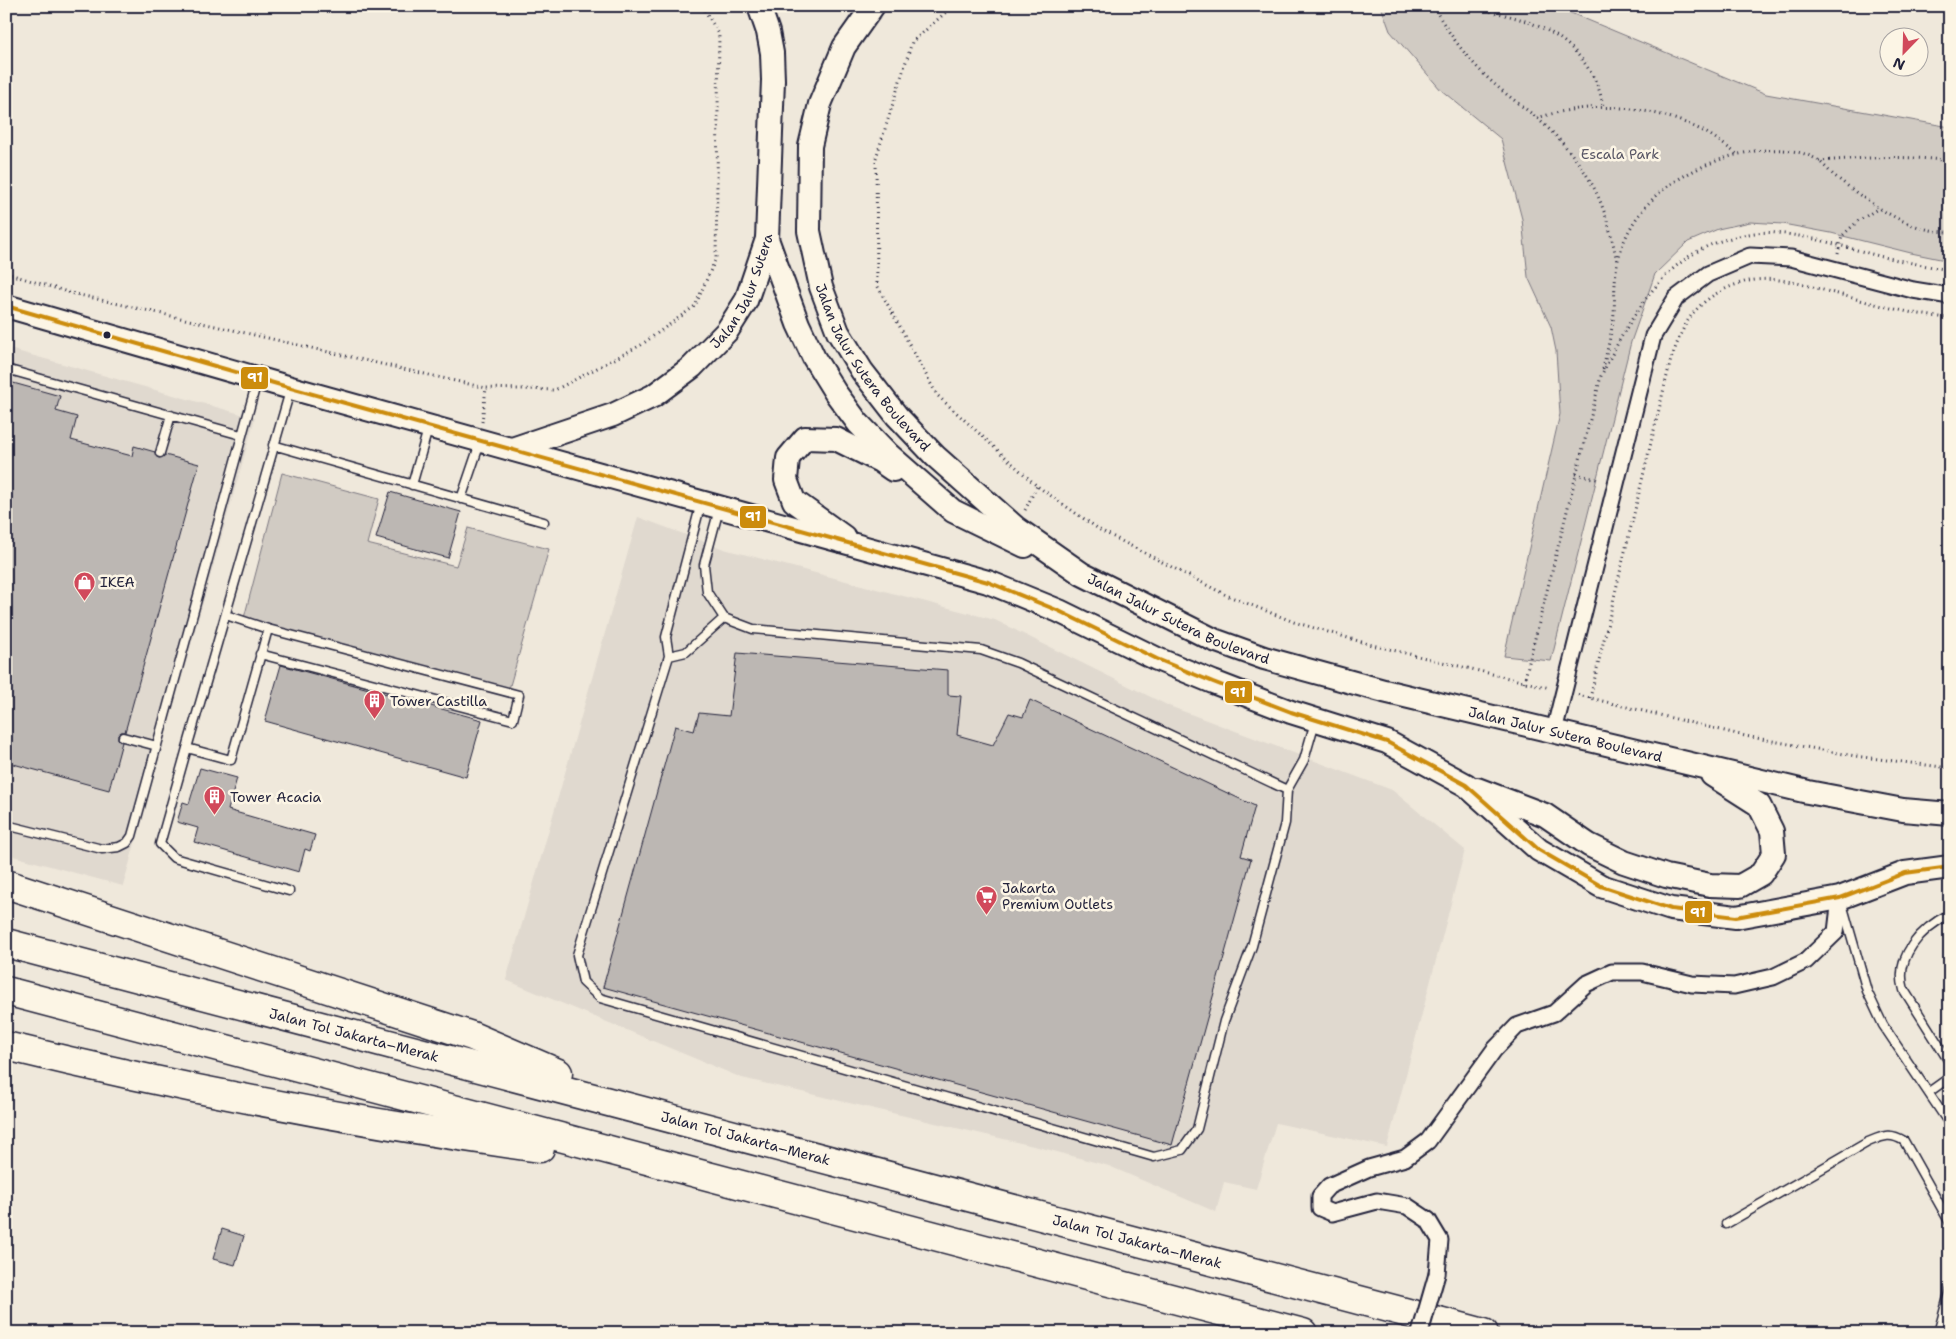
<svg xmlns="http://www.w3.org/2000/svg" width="1956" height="1339" viewBox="0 0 1956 1339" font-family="'Shantell Sans',sans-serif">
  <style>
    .built { fill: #e0d9cf }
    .green { fill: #d1cbc3; stroke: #7a767f }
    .building { fill: #bcb7b3; stroke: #22223b }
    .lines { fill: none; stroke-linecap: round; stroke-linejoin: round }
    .service-casing { stroke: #22223b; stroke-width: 11 }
    .minor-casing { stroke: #22223b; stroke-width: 19 }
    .secondary-casing { stroke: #22223b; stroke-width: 26 }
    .motorway-casing { stroke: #22223b; stroke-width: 31 }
    .path { stroke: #22223b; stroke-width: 3; stroke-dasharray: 1 4; stroke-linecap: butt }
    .service { stroke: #fcf5e5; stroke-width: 8 }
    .minor { stroke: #fcf5e5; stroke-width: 15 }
    .secondary { stroke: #fcf5e5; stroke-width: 22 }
    .motorway { stroke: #fcf5e5; stroke-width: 28 }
    .minor-bridge-casing { stroke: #22223b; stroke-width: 19; stroke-linecap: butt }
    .minor-bridge { stroke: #fcf5e5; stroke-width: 15 }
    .bus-1-casing { stroke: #fcf5e5; stroke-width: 8 }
    .bus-1 { stroke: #cc8c0c; stroke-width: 4 }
    .bus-dot { fill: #22223b; stroke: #fcf5e5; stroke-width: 2 }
    .labels { text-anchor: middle; stroke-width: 5; stroke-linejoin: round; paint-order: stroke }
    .park-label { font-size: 14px; fill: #575564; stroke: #fcf5e5 }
    .street-label { font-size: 14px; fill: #22223b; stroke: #fcf5e5 }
    .poi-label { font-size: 14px; fill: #22223b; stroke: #fcf5e5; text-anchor: start }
    .line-badge { stroke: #fcf5e5; stroke-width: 2 }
    .badge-label { font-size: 14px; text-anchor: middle; font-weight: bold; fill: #fff }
  </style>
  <rect width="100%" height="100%" fill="#efe8db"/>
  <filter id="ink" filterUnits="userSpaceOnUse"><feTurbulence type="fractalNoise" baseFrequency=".02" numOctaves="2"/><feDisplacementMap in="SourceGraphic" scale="10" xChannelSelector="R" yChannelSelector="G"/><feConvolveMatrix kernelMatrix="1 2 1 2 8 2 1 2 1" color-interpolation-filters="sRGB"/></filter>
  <g filter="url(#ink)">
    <path class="built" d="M6 348 255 418 123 886 6 854Z
      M638 517 724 549 995 620 1169 706 1392 790 1465 850 1387 1147 1276 1123 1256 1189 1224 1182 1216 1212 1109 1166 1046 1149 742 1078 506 980Z"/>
    <path class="green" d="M1381 6H1554L1766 94 1950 127V261L1911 253 1831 233 1783 224 1750 222 1718 229 1688 242 1655 274 1631 342 1551 661 1504 656 1560 414 1556 351 1551 327 1528 277 1522 219 1501 139 1441 90 1390 31Z
      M282 473 379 499 367 544 456 566 468 528 549 549 509 689 244 618Z"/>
    <path class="building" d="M6 381 60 396 56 411 77 417 71 440 132 456 134 446 155 452 156 456 159 458 165 455 199 464 125 732H121L118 735V739L122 742 109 790 6 762Z
      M390 492 461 512 448 558 376 538Z
      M737 653 948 670V695L961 696 957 735 993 745 1009 713 1023 717 1030 700 1255 806 1241 856 1251 859 1172 1145 603 987 675 726 694 731 699 713 729 716Z
      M281 665 482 720 466 777 265 721Z
      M200 768 237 778 228 810 315 835 310 851 305 849 299 872 194 842 198 828 177 822 183 802 189 804Z
      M222 1229 244 1236 235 1265 213 1259Z"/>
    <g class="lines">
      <defs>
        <path id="service" d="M6 369 241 435
          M273 445 544 522
          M160 453 171 415
          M412 485 428 429
          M461 499 480 443
          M719 509 704 565 707 592 724 618 753 629 981 650 1018 663 1287 790
          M226 615 268 629 231 760 187 748 290 391
          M724 618 686 652 669 656 577 955 583 982 600 998 1154 1157 1182 1150 1197 1129 1224 1021 1252 946 1285 823 1287 790 1304 760 1315 722
          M260 654 513 720 519 695 268 629
          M669 656 666 637 701 503
          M123 737 157 746
          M187 748 160 844 174 858 289 891
          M6 825 102 849 119 847 127 843 132 836 257 381
          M1843 907 1867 991 1883 1025 1950 1125
          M1950 914C1921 928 1894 957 1904 990L1950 1063
          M1929 1092 1950 1077
          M1726 1224 1868 1142C1883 1136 1890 1132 1904 1141L1950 1223
          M1938 1333 1950 1290"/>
        <path id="minor" d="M1554 731 1653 336 1676 298 1708 274 1750 256 1791 258 1913 290 1950 296
          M1437 1274 1440 1240 1428 1220 1407 1206 1377 1201 1332 1213 1320 1208V1196L1329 1186 1369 1168 1405 1158 1428 1141 1494 1050 1517 1026 1554 1013 1586 984 1612 972H1642L1692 984 1734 986 1773 977 1806 961 1836 932 1840 898"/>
        <g id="secondary">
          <path id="s1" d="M873 6 844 47 820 104 810 146 809 231 821 287 838 332 862 371 897 416 935 456 1016 528 1082 574 1214 640 1264 658 1384 691 1808 792 1903 810 1950 814"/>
          <path d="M767 239 798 324 814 358 835 392 858 423 888 454 953 511 1025 546"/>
          <path d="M6 306 291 388 988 582 1059 611 1157 659 1213 682 1291 712 1387 742 1466 785 1539 850 1601 886 1671 909 1736 917 1840 898 1905 873 1950 867"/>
          <path id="s2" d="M512 449 613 415 653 396 692 367 727 331 746 301 767 239 773 80 772 53 768 32 759 6"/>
          <path d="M844 537 794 501 786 480 788 458 805 438 836 439 880 461 893 470"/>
          <path d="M1477 789 1545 815 1589 845 1624 862 1666 876 1710 885 1740 886 1761 874 1774 854 1772 831 1759 805 1712 775"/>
        </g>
        <g id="motorway">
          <path d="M6 884 472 1036 558 1073"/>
          <path id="s3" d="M6 943 1484 1333"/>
          <path d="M6 991C438 1106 871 1218 1303 1333"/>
          <path d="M6 1046C183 1089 360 1123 540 1148"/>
        </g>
      </defs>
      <use href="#service" class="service-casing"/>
      <use href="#minor" class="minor-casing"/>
      <use href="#secondary" class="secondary-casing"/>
      <use href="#motorway" class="motorway-casing"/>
      <path class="path" d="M953 6 912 42 876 158 877 285 937 395 1037 486 1100 530 1226 595 1294 622 1372 645 1550 688
        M1433 6C1449 34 1467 59 1491 81 1506 95 1523 106 1538 119 1553 132 1567 147 1579 164 1601 193 1610 226 1617 262
        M1461 6C1508 14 1557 23 1586 65 1595 78 1601 91 1603 107
        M1537 118C1593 100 1653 105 1705 132 1716 138 1727 147 1737 154
        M1819 161C1863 158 1906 155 1950 161
        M1838 254 1842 236 1858 221 1879 208
        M6 273 71 293 486 388
        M1603 369C1607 350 1612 332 1614 313 1615 296 1614 277 1618 260 1632 204 1675 174 1728 157 1754 149 1792 145 1816 159 1824 164 1829 172 1836 177 1868 202 1907 232 1950 232
        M482 422 486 388 555 390 641 345 695 306 716 258 719 34 702 6
        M1576 474 1600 480
        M1025 510 1037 486
        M1524 682 1601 376C1630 318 1663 255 1731 238 1745 234 1761 231 1776 233 1811 236 1845 247 1879 256 1902 261 1926 266 1950 270
        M1578 695 1745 736 1855 756 1950 768
        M1590 698 1671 359C1678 342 1683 324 1695 311 1710 294 1733 283 1755 280 1781 277 1806 285 1830 292 1869 302 1909 315 1950 318"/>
      <use href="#service" class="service"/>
      <use href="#minor" class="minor"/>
      <use href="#secondary" class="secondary"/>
      <use href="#motorway" class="motorway"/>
      <defs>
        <path id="minor-bridge" d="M1420 1333 1437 1274"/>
      </defs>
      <use href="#minor-bridge" class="minor-bridge-casing"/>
      <use href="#minor-bridge" class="minor-bridge"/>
      <defs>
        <path id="bus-1" d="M6 306 291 388 988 582 1059 611 1157 659 1213 682 1291 712 1387 742 1466 785 1539 850 1601 886 1671 909 1736 917 1840 898 1905 873 1950 867"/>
      </defs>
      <use href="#bus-1" class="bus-1-casing"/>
      <use href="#bus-1" class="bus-1"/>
    </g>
  </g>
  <defs>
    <symbol id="shop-pin" viewBox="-11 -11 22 30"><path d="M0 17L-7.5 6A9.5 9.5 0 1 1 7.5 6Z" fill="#d1495b" stroke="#fcf5e5"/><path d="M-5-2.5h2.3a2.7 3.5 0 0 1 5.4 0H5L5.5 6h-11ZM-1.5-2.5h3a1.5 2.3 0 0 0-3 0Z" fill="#fff"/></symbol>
    <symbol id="building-pin" viewBox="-11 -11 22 30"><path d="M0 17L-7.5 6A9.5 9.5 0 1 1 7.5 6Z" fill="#d1495b" stroke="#fcf5e5"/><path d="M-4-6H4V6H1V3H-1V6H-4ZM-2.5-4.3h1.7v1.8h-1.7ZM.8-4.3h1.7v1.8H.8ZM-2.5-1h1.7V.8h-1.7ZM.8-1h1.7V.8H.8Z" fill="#fff"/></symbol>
    <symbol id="supermarket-pin" viewBox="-11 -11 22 30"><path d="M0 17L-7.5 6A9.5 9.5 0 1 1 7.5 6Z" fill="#d1495b" stroke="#fcf5e5"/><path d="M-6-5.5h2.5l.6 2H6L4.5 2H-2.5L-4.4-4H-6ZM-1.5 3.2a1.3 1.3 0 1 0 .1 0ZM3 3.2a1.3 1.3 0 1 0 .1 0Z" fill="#fff"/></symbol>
  </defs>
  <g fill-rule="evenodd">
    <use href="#shop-pin" x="72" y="570" width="25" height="34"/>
    <use href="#building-pin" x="362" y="688" width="25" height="34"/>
    <use href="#building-pin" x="202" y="784" width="25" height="34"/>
    <use href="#supermarket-pin" x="974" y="884" width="25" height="34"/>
  </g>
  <circle class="bus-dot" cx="107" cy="335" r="4.5"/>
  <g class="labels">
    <g class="park-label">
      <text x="1620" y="159">Escala Park</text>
    </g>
    <g class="street-label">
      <text dy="5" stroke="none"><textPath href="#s2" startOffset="292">Jalan Jalur Sutera</textPath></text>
      <text dy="5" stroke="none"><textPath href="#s1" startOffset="394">Jalan Jalur Sutera Boulevard</textPath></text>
      <text dy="5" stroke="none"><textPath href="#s1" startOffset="799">Jalan Jalur Sutera Boulevard</textPath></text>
      <text dy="5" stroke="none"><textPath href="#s1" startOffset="1204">Jalan Jalur Sutera Boulevard</textPath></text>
      <text dy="5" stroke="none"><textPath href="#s3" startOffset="360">Jalan Tol Jakarta–Merak</textPath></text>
      <text dy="5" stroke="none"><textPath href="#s3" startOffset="765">Jalan Tol Jakarta–Merak</textPath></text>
      <text dy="5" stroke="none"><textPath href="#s3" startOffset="1170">Jalan Tol Jakarta–Merak</textPath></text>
    </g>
    <g class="poi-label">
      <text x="100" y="587">IKEA</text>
      <text x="390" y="706">Tower Castilla</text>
      <text x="230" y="802">Tower Acacia</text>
      <text x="1002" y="893">Jakarta<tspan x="1002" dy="16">Premium Outlets</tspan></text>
    </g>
  </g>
  <g class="line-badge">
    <rect x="240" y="366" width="29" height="24" rx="5" fill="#cc8c0c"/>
    <rect x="739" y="505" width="28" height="24" rx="5" fill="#cc8c0c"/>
    <rect x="1224" y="680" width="29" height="24" rx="5" fill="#cc8c0c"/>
    <rect x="1684" y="900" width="29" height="24" rx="5" fill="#cc8c0c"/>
  </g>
  <g class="badge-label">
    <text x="255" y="382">91</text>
    <text x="753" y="521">91</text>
    <text x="1238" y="697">91</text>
    <text x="1698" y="917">91</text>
  </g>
  <rect width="1956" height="1339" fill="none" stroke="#fcf5e5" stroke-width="25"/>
  <rect x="12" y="12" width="1931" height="1314" fill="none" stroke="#22223b" stroke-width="2" filter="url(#ink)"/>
  <g transform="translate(1904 52) rotate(203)"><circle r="24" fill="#fcf5e5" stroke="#a5a1a1"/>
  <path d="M0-4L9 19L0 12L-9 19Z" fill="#d1495b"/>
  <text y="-8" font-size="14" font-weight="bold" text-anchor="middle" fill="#22223b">N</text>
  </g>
</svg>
